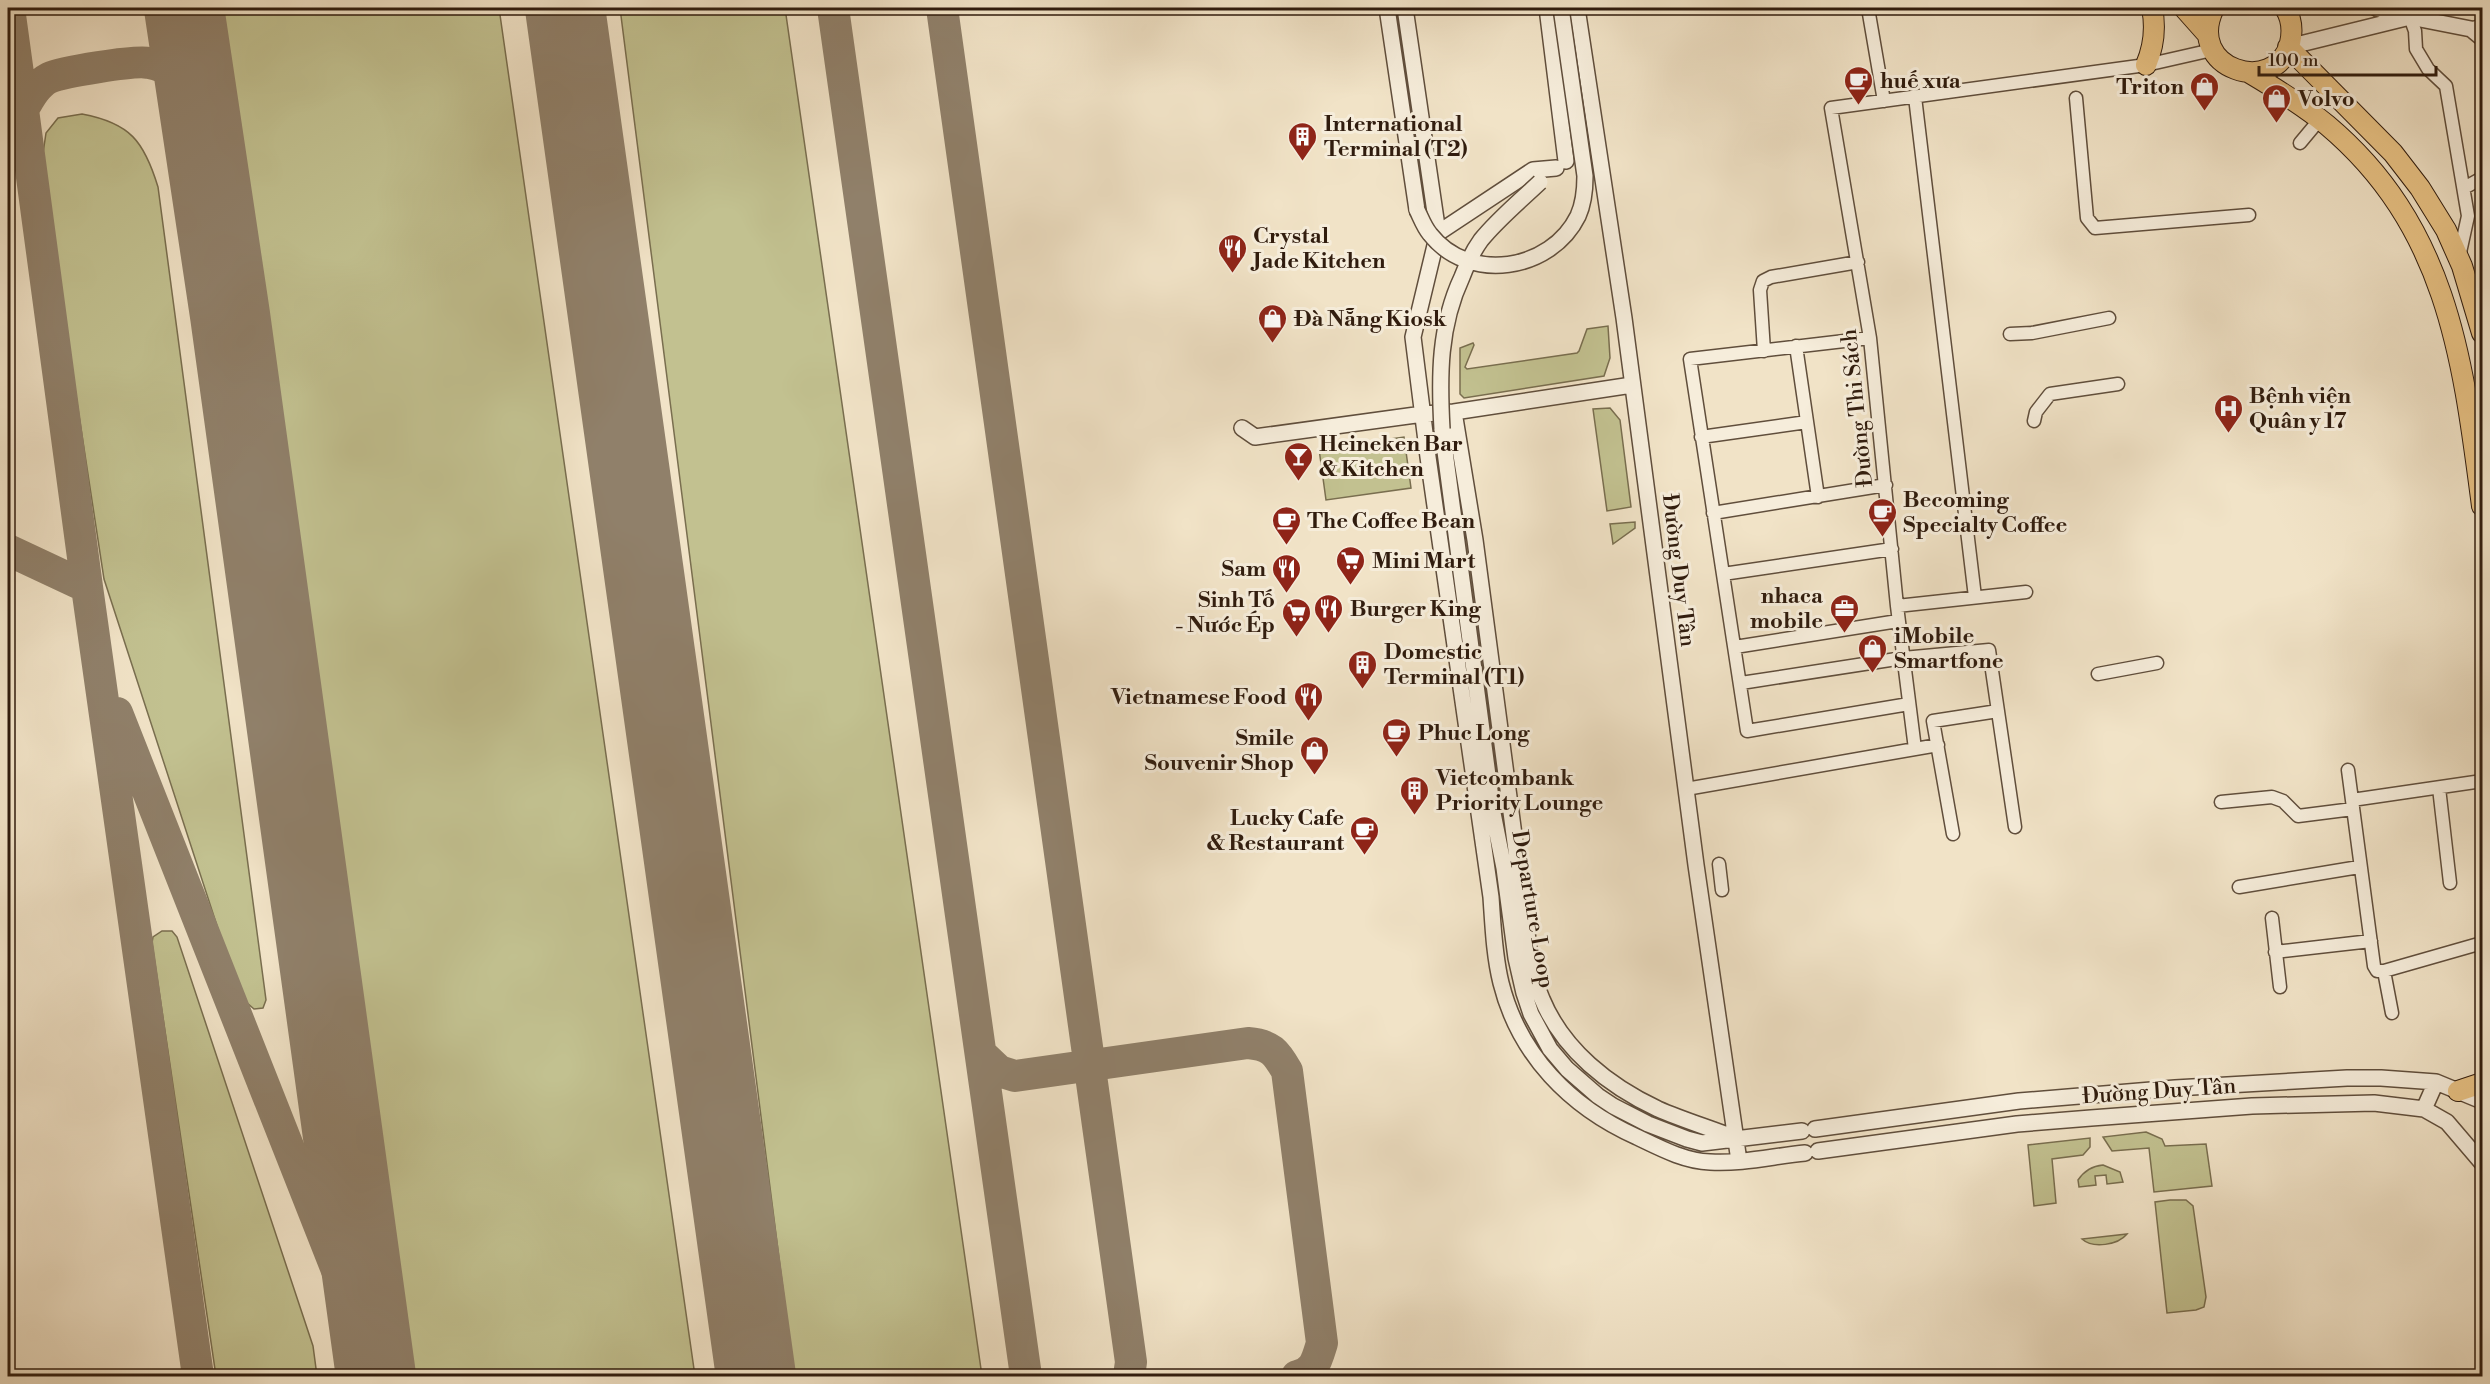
<svg xmlns="http://www.w3.org/2000/svg" width="2490" height="1384" viewBox="0 0 2490 1384" font-family="'Libre Bodoni',serif">
  <style>
    .green { fill: #c2c190; stroke: #796e4f; stroke-width: 1.5 }
    .lines { fill: none; stroke-linecap: round; stroke-linejoin: round }
    .taxiway { stroke: #90806a; stroke-width: 32 }
    .runway { stroke: #90806a; stroke-width: 80 }
    .minor-casing { stroke: #604e3c; stroke-width: 15 }
    .tertiary-casing { stroke: #604e3c; stroke-width: 18 }
    .primary-casing { stroke: #301c0e; stroke-width: 22 }
    .minor { stroke: #f6eddb; stroke-width: 12 }
    .tertiary { stroke: #f6eddb; stroke-width: 15 }
    .primary { stroke: #e8c284; stroke-width: 20 }
    .tertiary-bridge-casing { stroke: #604e3c; stroke-width: 18; stroke-linecap: butt }
    .tertiary-bridge { stroke: #f6eddb; stroke-width: 15 }
    .labels { text-anchor: middle; stroke-width: 6; stroke-linejoin: round; paint-order: stroke }
    .poi-label { font-size: 22px; font-weight: bold; fill: #301c0e; stroke: #f6eddb; text-anchor: start }
    .street-label { font-size: 22px; fill: #301c0e; stroke: #f6eddb }
  </style>
  <rect width="100%" height="100%" fill="#f1e3c7"/>
  <filter id="stains"><feTurbulence type="fractalNoise" baseFrequency=".00333" numOctaves="4"/><feColorMatrix values="0 0 0 0 .2 0 0 0 0 .09 0 0 0 0 .02 0 0 0 .5 -.17"/></filter>
  <radialGradient id="worn" r=".72"><stop offset=".6" stop-color="#630" stop-opacity="0"/><stop offset="1" stop-color="#630" stop-opacity=".3"/></radialGradient>
  <path class="green" d="M209 8H499L695 1376H401Z
    M620 8H785L982 1376H794Z
    M82 114C130 123 144 141 158 187L266 1000 263 1008 254 1009 246 1002 236 984 104 579 41 167 46 133 58 118Z
    M1608 326 1610 358 1604 376 1464 398 1460 394V348L1473 343 1474 345 1465 367 1467 369 1577 353 1579 351 1587 329Z
    M1610 408 1620 420 1631 507 1607 511 1593 409Z
    M1404 437 1411 488 1326 500 1319 449Z
    M1635 522V528L1613 544 1610 524Z
    M162 931H172L177 937 313 1346 317 1376H216L152 943 153 937Z
    M2146 1132 2162 1139 2165 1146 2206 1144 2212 1186 2154 1192 2149 1148 2112 1151 2103 1137Z
    M2090 1138V1147L2083 1155 2052 1159 2056 1203 2034 1206 2028 1145Z
    M2103 1165 2120 1172 2123 1182 2107 1184 2106 1175 2095 1176 2096 1185 2079 1187 2078 1180C2084 1171 2092 1166 2103 1165Z
    M2170 1200H2186L2193 1206 2206 1297 2204 1307 2196 1310 2167 1313 2155 1202Z
    M2127 1234C2118 1245 2093 1249 2082 1239Z"/>
  <g class="lines">
    <path class="taxiway" d="M9 8 23 110
      M169 8 189 44
      M833 8 1026 1376
      M942 8 1131 1362 1129 1376
      M196 91C183 78 168 66 149 63 135 60 62 72 49 78 37 84 29 98 23 110L87 587 198 1376
      M8 550 87 587
      M117 713 374 1364
      M981 1054 999 1071 1015 1076 1248 1043C1271 1045 1276 1052 1287 1071L1322 1343C1317 1359 1315 1372 1297 1376"/>
    <path class="runway" d="M184 8 230 315 376 1376
      M565 8 756 1376"/>
    <defs>
      <path id="minor" d="M1868 8 1884 101
        M2410 17 2415 31 2416 49 2428 69 2446 86 2468 216 2459 257
        M2471 29 2482 25
        M1915 97 1975 597
        M2076 98 2087 218 2095 228 2249 215
        M2300 143 2320 119
        M2464 188 2482 178
        M2010 334 2032 333 2109 318
        M1870 338 1690 359 1747 731 1909 704
        M1796 346 1818 497
        M1764 351 1760 290 1763 281 1771 277 1858 262
        M2034 421 2036 412 2050 394 2118 384
        M1701 437 1807 422
        M1713 513 1886 485
        M1723 574 1892 549
        M1897 606 2026 592
        M1735 647 1898 621
        M2098 674 2157 663
        M1741 683 1903 658 1989 650 2015 827
        M1915 749 1897 606 1870 338 1831 108 2146 65 2212 50
        M2348 770 2374 966 2377 971H2384L2482 943
        M2439 788 2450 883
        M1686 789 1938 745
        M2352 800 2482 781
        M2221 802 2272 797 2283 801 2298 816 2353 809
        M1953 834 1933 721 1998 711
        M1719 864 1722 890
        M2239 887 2359 867
        M2272 918 2280 987
        M2275 952 2371 941
        M2384 971 2392 1013"/>
      <path id="tertiary" d="M1387 8 1417 210
        M1405 8 1438 233 1413 337 1428 457 1491 897C1493 925 1494 955 1501 983 1519 1055 1570 1107 1637 1137 1660 1148 1684 1161 1710 1162 1741 1164 1774 1156 1805 1153
        M1547 8 1566 161
        M1577 8 1624 318 1696 865 1739 1161
        M2376 8 2410 17 2471 29 2482 38
        M2288 47 2410 17
        M1438 233 1533 170 1556 168
        M1454 412 1475 540 1525 918C1529 945 1531 974 1542 999 1563 1050 1609 1086 1658 1109 1683 1120 1710 1128 1735 1138
        M1242 428 1255 437 1423 414 1454 412 1632 385
        M1442 429 1493 813 1504 868 1516 958 1524 993 1531 1014 1550 1049 1567 1069 1598 1096 1613 1106 1648 1124 1687 1139 1702 1143 1802 1131
        M2424 1109 2436 1082
        M1815 1129 2019 1101 2175 1088 2347 1078H2381L2436 1082 2482 1101
        M1818 1151 2017 1124 2091 1118 2252 1106 2374 1103 2424 1109 2447 1122 2482 1163"/>
      <path id="primary" d="M2184 8 2208 35
        M2214 8C2184 70 2276 97 2290 43 2293 30 2292 19 2285 8
        M2288 47 2393 153 2420 188 2446 230 2462 266 2482 333
        M2146 65C2154 46 2156 28 2152 8
        M2248 72C2275 88 2303 105 2327 125 2448 227 2463 360 2482 506
        M2458 1091 2482 1083"/>
    </defs>
    <use href="#minor" class="minor-casing"/>
    <use href="#tertiary" class="tertiary-casing"/>
    <use href="#primary" class="primary-casing"/>
    <use href="#minor" class="minor"/>
    <use href="#tertiary" class="tertiary"/>
    <use href="#primary" class="primary"/>
    <defs>
      <path id="tertiary-bridge" d="M1417 210C1421 218 1424 227 1430 234 1469 284 1551 271 1578 216 1584 203 1585 190 1585 176L1561 8
        M1442 429C1439 376 1439 326 1462 277 1467 264 1473 251 1481 240 1498 219 1520 201 1540 182"/>
    </defs>
    <use href="#tertiary-bridge" class="tertiary-bridge-casing"/>
    <use href="#tertiary-bridge" class="tertiary-bridge"/>
  </g>
  <defs>
    <symbol id="cafe-pin" viewBox="-11 -11 22 30"><path d="M0 17L-7.5 6A9.5 9.5 0 1 1 7.5 6Z" fill="#8f2418" stroke="#f6eddb"/><path d="M-5.5-4.5H6V0H3Q3 3.5 0 3.5H-2.5Q-5.5 3.5-5.5 0ZM3-3.2v2h1.7v-2ZM-6 4.5H4V6H-6Z" fill="#fff"/></symbol>
    <symbol id="shop-pin" viewBox="-11 -11 22 30"><path d="M0 17L-7.5 6A9.5 9.5 0 1 1 7.5 6Z" fill="#8f2418" stroke="#f6eddb"/><path d="M-5-2.5h2.3a2.7 3.5 0 0 1 5.4 0H5L5.5 6h-11ZM-1.5-2.5h3a1.5 2.3 0 0 0-3 0Z" fill="#fff"/></symbol>
    <symbol id="building-pin" viewBox="-11 -11 22 30"><path d="M0 17L-7.5 6A9.5 9.5 0 1 1 7.5 6Z" fill="#8f2418" stroke="#f6eddb"/><path d="M-4-6H4V6H1V3H-1V6H-4ZM-2.5-4.3h1.7v1.8h-1.7ZM.8-4.3h1.7v1.8H.8ZM-2.5-1h1.7V.8h-1.7ZM.8-1h1.7V.8H.8Z" fill="#fff"/></symbol>
    <symbol id="restaurant-pin" viewBox="-11 -11 22 30"><path d="M0 17L-7.5 6A9.5 9.5 0 1 1 7.5 6Z" fill="#8f2418" stroke="#f6eddb"/><path d="M-5-6h1v4h1v-4h1v4h1v-4h1v5L-1.5 .5V6h-2V.5L-5-1ZM5-6V6H3V1.5H1.5Q1.5-4 5-6Z" fill="#fff"/></symbol>
    <symbol id="hospital-pin" viewBox="-11 -11 22 30"><path d="M0 17L-7.5 6A9.5 9.5 0 1 1 7.5 6Z" fill="#8f2418" stroke="#f6eddb"/><path d="M-5-5h3v3.5h4V-5h3V5h-3V1.5h-4V5h-3Z" fill="#fff"/></symbol>
    <symbol id="bar-pin" viewBox="-11 -11 22 30"><path d="M0 17L-7.5 6A9.5 9.5 0 1 1 7.5 6Z" fill="#8f2418" stroke="#f6eddb"/><path d="M-6-5H6L.8 .8V4.5H3.5V6h-7V4.5H-.8V.8Z" fill="#fff"/></symbol>
    <symbol id="supermarket-pin" viewBox="-11 -11 22 30"><path d="M0 17L-7.5 6A9.5 9.5 0 1 1 7.5 6Z" fill="#8f2418" stroke="#f6eddb"/><path d="M-6-5.5h2.5l.6 2H6L4.5 2H-2.5L-4.4-4H-6ZM-1.5 3.2a1.3 1.3 0 1 0 .1 0ZM3 3.2a1.3 1.3 0 1 0 .1 0Z" fill="#fff"/></symbol>
    <symbol id="office-pin" viewBox="-11 -11 22 30"><path d="M0 17L-7.5 6A9.5 9.5 0 1 1 7.5 6Z" fill="#8f2418" stroke="#f6eddb"/><path d="M-6-3h4V-5.5h4V-3h4V5H-6ZM-1-4.5V-3h2v-1.5ZM-6 0V1H6V0Z" fill="#fff"/></symbol>
  </defs>
  <g fill-rule="evenodd">
    <use href="#cafe-pin" x="1842" y="64" width="33" height="45"/>
    <use href="#shop-pin" x="2188" y="70" width="33" height="45"/>
    <use href="#shop-pin" x="2260" y="82" width="33" height="45"/>
    <use href="#building-pin" x="1286" y="120" width="33" height="45"/>
    <use href="#restaurant-pin" x="1216" y="232" width="33" height="45"/>
    <use href="#shop-pin" x="1256" y="302" width="33" height="45"/>
    <use href="#hospital-pin" x="2212" y="392" width="33" height="45"/>
    <use href="#bar-pin" x="1282" y="440" width="33" height="45"/>
    <use href="#cafe-pin" x="1866" y="496" width="33" height="45"/>
    <use href="#cafe-pin" x="1270" y="504" width="33" height="45"/>
    <use href="#supermarket-pin" x="1334" y="544" width="33" height="45"/>
    <use href="#restaurant-pin" x="1270" y="552" width="33" height="45"/>
    <use href="#restaurant-pin" x="1312" y="592" width="33" height="45"/>
    <use href="#office-pin" x="1828" y="592" width="33" height="45"/>
    <use href="#supermarket-pin" x="1280" y="596" width="33" height="45"/>
    <use href="#shop-pin" x="1856" y="632" width="33" height="45"/>
    <use href="#building-pin" x="1346" y="648" width="33" height="45"/>
    <use href="#restaurant-pin" x="1292" y="680" width="33" height="45"/>
    <use href="#cafe-pin" x="1380" y="716" width="33" height="45"/>
    <use href="#shop-pin" x="1298" y="734" width="33" height="45"/>
    <use href="#building-pin" x="1398" y="774" width="33" height="45"/>
    <use href="#cafe-pin" x="1348" y="814" width="33" height="45"/>
  </g>
  <g class="labels">
    <g class="poi-label">
      <text x="1880" y="88">huế xưa</text>
      <text x="2184" y="94" text-anchor="end">Triton</text>
      <text x="2298" y="106">Volvo</text>
      <text x="1324" y="131">International<tspan x="1324" dy="25">Terminal (T2)</tspan></text>
      <text x="1253" y="243">Crystal<tspan x="1253" dy="25">Jade Kitchen</tspan></text>
      <text x="1294" y="326">Đà Nẵng Kiosk</text>
      <text x="2249" y="403">Bệnh viện<tspan x="2249" dy="25">Quân y 17</tspan></text>
      <text x="1319" y="451">Heineken Bar<tspan x="1319" dy="25">&amp; Kitchen</tspan></text>
      <text x="1903" y="507">Becoming<tspan x="1903" dy="25">Specialty Coffee</tspan></text>
      <text x="1307" y="528">The Coffee Bean</text>
      <text x="1372" y="568">Mini Mart</text>
      <text x="1266" y="576" text-anchor="end">Sam</text>
      <text x="1823" y="603" text-anchor="end">nhaca<tspan x="1823" dy="25">mobile</tspan></text>
      <text x="1275" y="607" text-anchor="end">Sinh Tố<tspan x="1275" dy="25">- Nước Ép</tspan></text>
      <text x="1350" y="616">Burger King</text>
      <text x="1894" y="643">iMobile<tspan x="1894" dy="25">Smartfone</tspan></text>
      <text x="1384" y="659">Domestic<tspan x="1384" dy="25">Terminal (T1)</tspan></text>
      <text x="1287" y="704" text-anchor="end">Vietnamese Food</text>
      <text x="1418" y="740">Phuc Long</text>
      <text x="1294" y="745" text-anchor="end">Smile<tspan x="1294" dy="25">Souvenir Shop</tspan></text>
      <text x="1436" y="785">Vietcombank<tspan x="1436" dy="25">Priority Lounge</tspan></text>
      <text x="1344" y="825" text-anchor="end">Lucky Cafe<tspan x="1344" dy="25">&amp; Restaurant</tspan></text>
    </g>
    <g class="street-label">
      <text transform="translate(1856 408) rotate(-96)" y="8">Đường Thi Sách</text>
      <text transform="translate(1680 570) rotate(83)" y="8">Đường Duy Tân</text>
      <text transform="translate(1534 909) rotate(80)" y="8">Departure Loop</text>
      <text transform="translate(2159 1090) rotate(-4)" y="8">Đường Duy Tân</text>
    </g>
  </g>
  <rect width="2490" height="1384" fill="none" stroke="#f1e3c7" stroke-width="30"/>
  <rect x="9" y="9" width="2472" height="1366" fill="none" stroke="#301c0e" stroke-width="3"/>
  <rect x="15" y="15" width="2460" height="1354" fill="none" stroke="#301c0e" stroke-width="1.5"/>
  <path d="M2259 66v9h177v-9" fill="none" stroke="#301c0e" stroke-width="3"/>
  <text x="2268" y="66" font-size="18" fill="#301c0e" stroke="#f6eddb" stroke-width="4.5" paint-order="stroke">100 m</text>
  <rect width="100%" height="100%" filter="url(#stains)"/>
  <rect width="100%" height="100%" fill="url(#worn)"/>
</svg>
